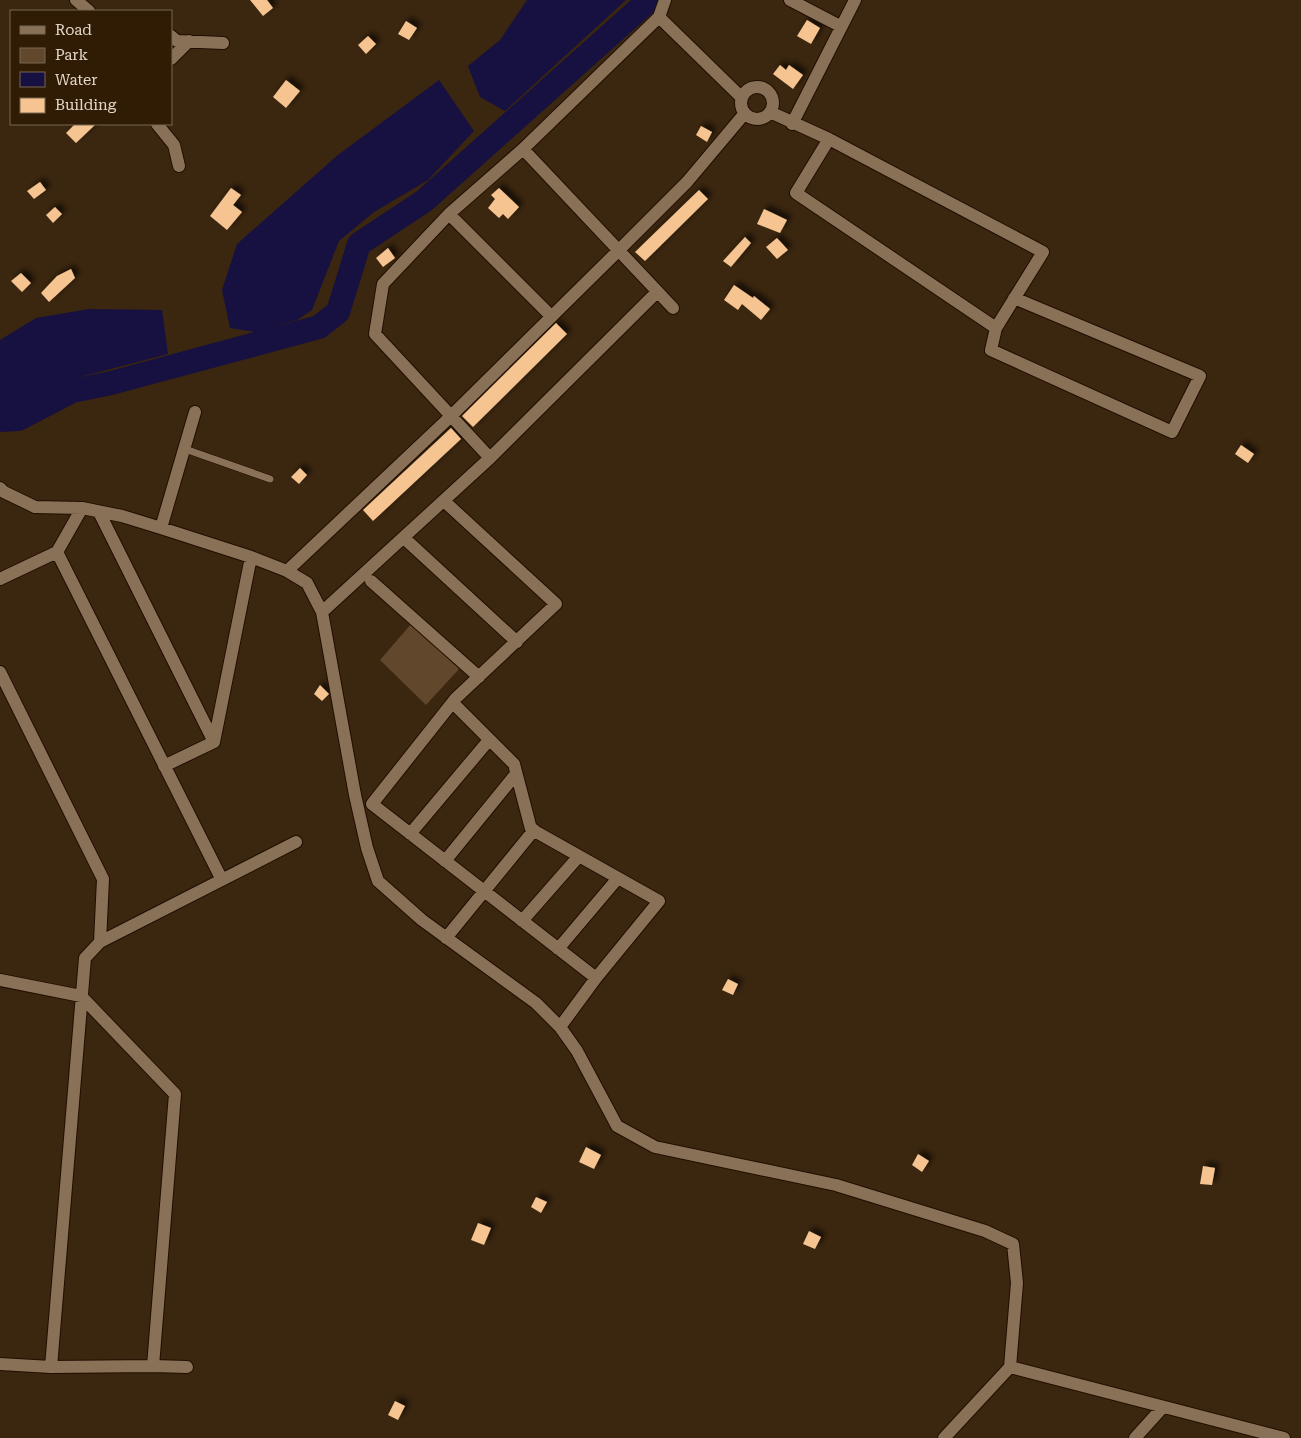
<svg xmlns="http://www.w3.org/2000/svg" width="1301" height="1438" viewBox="0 0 1301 1438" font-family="'Roboto Serif',serif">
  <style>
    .green { fill: #61472b }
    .water { fill: #171141 }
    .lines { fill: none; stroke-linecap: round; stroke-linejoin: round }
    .river { stroke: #171141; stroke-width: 24 }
    .building { fill: #f5c491; filter: url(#shadow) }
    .lane-casing { stroke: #210e00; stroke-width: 8 }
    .street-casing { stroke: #210e00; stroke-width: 14 }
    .lane { stroke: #897158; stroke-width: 7 }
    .street { stroke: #897158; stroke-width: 12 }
  </style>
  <defs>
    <filter id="shadow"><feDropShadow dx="4.5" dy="-4.5" stdDeviation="2.5" flood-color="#0009"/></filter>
  </defs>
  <rect width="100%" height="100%" fill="#3b260f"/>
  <path class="green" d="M412 623 459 669 426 705 380 660Z"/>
  <path class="water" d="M527 0H626L505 111 480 97 468 66 500 40Z
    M439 80 474 131 428 180 374 212 339 241 312 310 297 320 255 332 230 328 222 290 237 244 338 155Z
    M89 309 162 310 168 354 80 377 11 411 0 410V340L36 318Z"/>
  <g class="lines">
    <path class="river" d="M0 420 18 419 72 391 111 383 319 327 338 312 359 244 424 201 649 0"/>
  </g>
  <path class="building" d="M250 0H267L273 8 263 16Z
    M807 20 820 28 811 44 797 36Z
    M406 21 417 28 409 40 398 34Z
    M368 36 376 44 366 54 358 45Z
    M780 65 786 70 789 65 803 75 793 89 773 74Z
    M286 80 300 91 286 108 273 97Z
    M75 124H96L76 143 66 133Z
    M701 126 712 132 707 142 696 135Z
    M40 182 46 190 34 199 27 191Z
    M231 188 241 195 233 205 242 212 227 230 210 216Z
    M499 188 519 207 508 219 503 214 499 218 488 208 495 199 491 195Z
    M699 190 708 199 645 261 635 252Z
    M55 207 62 214 53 223 46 215Z
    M764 209 787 220 780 233 757 224Z
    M745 237 751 243 731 267 723 261Z
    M777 238 788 250 777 259 766 247Z
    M388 248 395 258 383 267 376 258Z
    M71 269 75 278 49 302 41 293 57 276Z
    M21 273 31 283 22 292 11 281Z
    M734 285 753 298 754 296 770 309 761 320 742 304 738 310 724 300Z
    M556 323 567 334 473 427 462 416Z
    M451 428 461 439 373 521 363 510Z
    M1241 445 1254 454 1248 463 1235 454Z
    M300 468 307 475 299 484 291 477Z
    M320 685 329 694 322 701 314 694Z
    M728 979 738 984 733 995 722 990Z
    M586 1147 601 1155 594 1169 579 1162Z
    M918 1154 929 1161 922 1172 912 1165Z
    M1203 1166 1215 1168 1212 1185 1200 1184Z
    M536 1197 547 1202 541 1213 531 1207Z
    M478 1223 491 1228 484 1245 471 1240Z
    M809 1231 821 1237 815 1249 803 1244Z
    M395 1401 405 1406 398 1420 388 1415Z"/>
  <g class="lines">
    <defs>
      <path id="lane" d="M185 449 270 479"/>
      <path id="street" d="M76 0 89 11
        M790 0 840 26
        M659 17 742 98
        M171 36 177 41 223 43
        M171 59 189 41
        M741 103a16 16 0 1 1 32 0a16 16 0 1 1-32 0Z
        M770 112 829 139 1043 252 996 328 796 193 829 139
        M157 124 174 145 179 166
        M792 124 855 0
        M523 149 673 308
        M449 214 551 316
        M657 292 490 458 375 334 383 284 449 214 523 149 659 17 665 0
        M996 328 991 350 1172 432 1200 376 1014 298
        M0 488 4 492 35 507 82 508 122 516 161 528 251 557 287 571 307 583 322 612 355 795 367 848 378 881 422 920 536 1003 560 1027 577 1051 617 1126 655 1147 836 1185 985 1231 1013 1244 1017 1283 1010 1367
        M444 501 556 604 456 698 372 804 596 978
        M99 512 214 742
        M161 528 195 412
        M404 538 517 642
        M57 552 222 880
        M287 571 450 417 619 250 687 182 745 113
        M0 579 57 552 82 508
        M371 581 479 677
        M322 612 490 458
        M0 672 103 879 100 942 296 842
        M453 703 514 764 531 829 659 901 596 978 560 1027
        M214 742 251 557
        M164 766 214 742
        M410 834 489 740
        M445 861 516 774
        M522 921 579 856
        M446 938 534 830
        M558 949 618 878
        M0 980 81 996 175 1094 153 1366 187 1367
        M0 1364 51 1367 153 1366
        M51 1367 85 958 100 942
        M944 1438 1010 1367 1284 1438
        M1135 1438 1163 1407"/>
    </defs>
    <use href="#lane" class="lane-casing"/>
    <use href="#street" class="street-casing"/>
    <use href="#lane" class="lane"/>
    <use href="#street" class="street"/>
  </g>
  <rect x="10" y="10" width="162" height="115" fill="#301c05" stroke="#786753"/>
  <rect x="20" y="26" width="25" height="8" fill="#897158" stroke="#786753"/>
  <text x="55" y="35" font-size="15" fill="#e4d7c9">Road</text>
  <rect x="20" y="48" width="25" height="15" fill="#61472b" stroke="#786753"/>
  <text x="55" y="60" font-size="15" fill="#e4d7c9">Park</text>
  <rect x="20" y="72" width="25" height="15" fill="#171141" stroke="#786753"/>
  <text x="55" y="85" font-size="15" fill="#e4d7c9">Water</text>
  <rect x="20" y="98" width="25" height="15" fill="#f5c491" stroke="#786753"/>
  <text x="55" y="110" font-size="15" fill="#e4d7c9">Building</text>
</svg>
